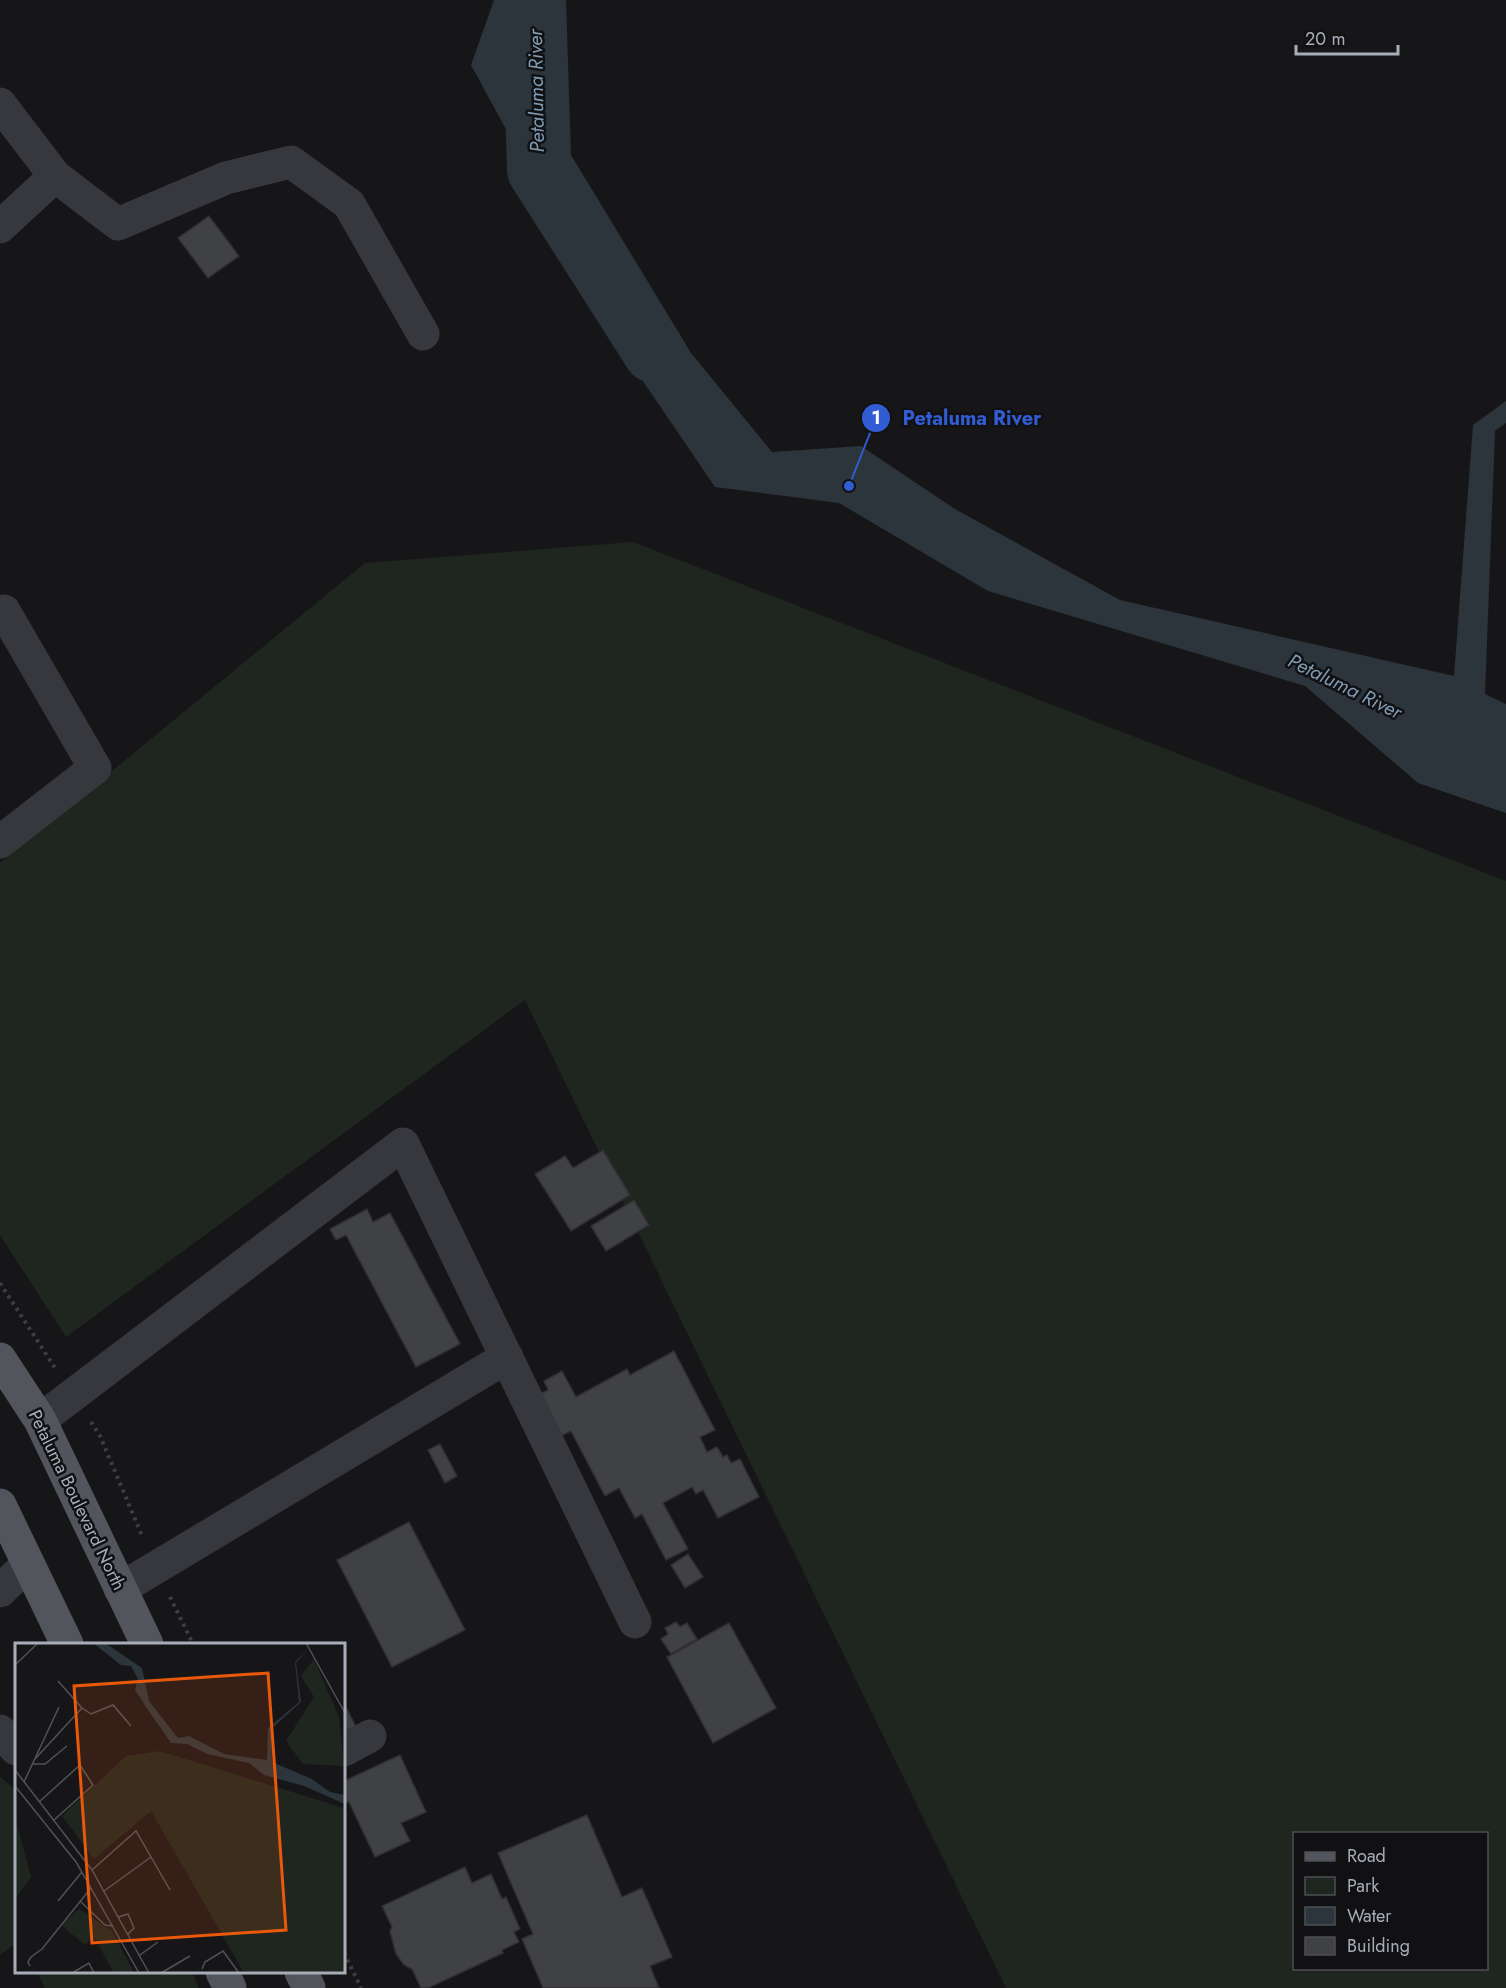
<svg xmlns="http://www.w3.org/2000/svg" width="1506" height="1988" viewBox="0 0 1506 1988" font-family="Jost,sans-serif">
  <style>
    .green { fill: #1e261f; fill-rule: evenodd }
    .water { fill: #2c353c }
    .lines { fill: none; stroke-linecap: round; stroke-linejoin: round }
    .river { stroke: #2c353c; stroke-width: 62 }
    .building { fill: #404145; stroke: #303034; stroke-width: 1.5 }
    .path { stroke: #3d3f44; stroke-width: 4; stroke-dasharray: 3 4.5; stroke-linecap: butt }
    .minor { stroke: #37383d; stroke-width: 33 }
    .major { stroke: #53555c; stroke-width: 33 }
    .labels { text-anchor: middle; stroke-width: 5; stroke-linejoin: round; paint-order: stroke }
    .street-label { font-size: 18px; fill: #a8adb8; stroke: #111113 }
    .water-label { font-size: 20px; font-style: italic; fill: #7f9bb3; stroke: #111113 }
    .inset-river { fill: none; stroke: #2c353c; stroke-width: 3 }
    .inset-road { fill: none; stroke: #505258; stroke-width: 1.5 }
    .view { fill: #e8590c; fill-opacity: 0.15; stroke: #e8590c; stroke-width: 3 }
    .inset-edge { fill: none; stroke: #a8adb8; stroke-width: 3 }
    .leader { fill: none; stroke: #325cd3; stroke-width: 2 }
    .callout-dot { fill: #325cd3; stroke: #111113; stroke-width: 2 }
    .mark-label { font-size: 18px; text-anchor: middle; font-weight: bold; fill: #fff }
    .callout-label { font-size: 20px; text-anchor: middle; font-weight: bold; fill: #325cd3; stroke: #111113; stroke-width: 5; stroke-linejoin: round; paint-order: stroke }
  </style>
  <rect width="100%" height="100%" fill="#161618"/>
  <path class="green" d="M633 542 1506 881V1988H1006L525 1000 66 1337 0 1235V863L365 563ZM1294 1834H1486V1968H1294Z
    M0 1777 16 1790V1943L0 1955Z
    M37 1972H192L199 1988H45Z"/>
  <path class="water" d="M494 0H566L571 155 691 353 772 452 861 446 955 509 1120 600 1454 676 1473 425 1506 401V423L1495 431 1485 694 1506 704V813L1418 783 1305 686 988 591 839 503 715 487 634 368 594 233 514 144 471 65Z"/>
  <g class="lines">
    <path class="river" d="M533 0 538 170 654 352"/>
  </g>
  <path class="building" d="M209 216 239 256 208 278 178 238Z
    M603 1150 630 1195 571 1231 535 1174 565 1156 573 1168Z
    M634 1200 649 1225 606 1251 591 1226Z
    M367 1209 373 1222 390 1213 460 1344 416 1367 346 1235 336 1240 330 1229Z
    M674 1351 715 1430 700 1437 707 1452 717 1447 723 1457 727 1455 731 1463 740 1459 759 1497 718 1518 703 1490 696 1494 692 1487 663 1503 688 1549 666 1560 642 1514 635 1518 619 1488 605 1496 571 1431 555 1439 533 1398 548 1390 544 1381 562 1371 576 1397 627 1369 630 1375Z
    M440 1444 457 1476 445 1483 428 1450Z
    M409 1522 465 1630 392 1667 337 1560Z
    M688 1554 703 1577 685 1588 671 1565Z
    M676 1622 680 1627 687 1623 697 1639 671 1654 661 1639 668 1634 665 1628Z
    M729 1623 776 1708 713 1743 667 1657Z
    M344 1703 359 1733 344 1740Z
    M400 1755 426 1812 401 1823 410 1841 375 1857 349 1802 344 1803V1781Z
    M587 1815 622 1897 642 1888 672 1957 650 1966 659 1988H543L522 1939 533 1934 498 1853Z
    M465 1867 472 1883 491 1874 502 1899 506 1897 520 1929 514 1932 519 1942 502 1950 503 1953 428 1988H421L412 1969 404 1965 396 1954 390 1931 392 1927 382 1906Z"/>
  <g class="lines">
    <path class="path" d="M0 1283 55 1368
      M91 1422 100 1436 143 1538
      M170 1597 193 1644
      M344 1953 361 1988"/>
    <path class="minor" d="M0 104 55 176 0 227
      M55 176 118 224 226 178 291 162 349 204 423 334
      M0 615 4 611 95 768 0 842
      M40 1420 403 1144 635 1622
      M120 1589 507 1357
      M0 1591 28 1564
      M0 1731 16 1749
      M344 1750 370 1736"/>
    <path class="major" d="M0 1359 40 1420 147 1644
      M0 1505 67 1644
      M222 1972 230 1988
      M301 1972 309 1988"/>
  </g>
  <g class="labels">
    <g class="street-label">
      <text transform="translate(77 1500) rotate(64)" y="6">Petaluma Boulevard North</text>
    </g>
    <g class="water-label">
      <text transform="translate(536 91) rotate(-91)" y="7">Petaluma River</text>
      <text transform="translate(1345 686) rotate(26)" y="7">Petaluma River</text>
    </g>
  </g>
  <g transform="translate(15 1643)">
    <rect width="330" height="330" fill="#161618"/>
    <path d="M299 16 324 74 329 123 288 121 271 98 299 54 286 33ZM145 108 329 165 330 330H229L136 168 79 216 47 173 111 113ZM0 174 16 234 0 256ZM64 266 97 288 119 330H99L79 294 70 302 46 282Z" fill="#1e261f"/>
    <path d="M78 0H90L127 25 134 58 163 95 174 93 209 111 252 117 253 85 284 59 280 19 292 7 281 20 286 59 256 86 257 119 297 136 315 149 330 152V161L289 143 249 132 234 120 192 111 172 101 156 100 120 47 123 36 116 23 106 22Z" fill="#2c353c"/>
    <path class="inset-river" d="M129 50 130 60 146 83"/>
    <path class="inset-road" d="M291 0 330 70M0 22 23 0M67 65 76 71 98 62 116 83M20 116 67 65 43 38M17 121H30L52 103M0 127 77 227 134 330M9 139 44 64M0 143 61 219 124 330M24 159 65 122 78 142 39 177M77 227 121 188 155 247M89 248 136 214M43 258 67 229M65 258 90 282 98 283M103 274 113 271 119 285 113 291M125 312 143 299M15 323 13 319 16 314 27 306 76 245M187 326 190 319 208 308 224 330M57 330 74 320 79 330M146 330 175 313"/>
    <path class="view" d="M253 30 271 287 77 300 59 43Z"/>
    <rect width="330" height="330" class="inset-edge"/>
  </g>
  <path class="leader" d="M849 486L876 418"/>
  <g class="callout-dot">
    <circle cx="849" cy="486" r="6"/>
    <circle cx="876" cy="418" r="15"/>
  </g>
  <g class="mark-label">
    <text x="876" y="424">1</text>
  </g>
  <g class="callout-label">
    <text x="972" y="425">Petaluma River</text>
  </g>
  <rect x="1293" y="1832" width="195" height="138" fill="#111113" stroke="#4d4f55" stroke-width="1.5"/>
  <rect x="1305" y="1852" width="30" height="9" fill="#53555c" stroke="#4d4f55" stroke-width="1.5"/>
  <text x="1347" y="1862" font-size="18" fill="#a8adb8">Road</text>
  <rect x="1305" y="1877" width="30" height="18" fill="#1e261f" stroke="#4d4f55" stroke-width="1.5"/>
  <text x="1347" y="1892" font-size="18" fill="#a8adb8">Park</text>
  <rect x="1305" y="1907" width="30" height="18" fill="#2c353c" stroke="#4d4f55" stroke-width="1.5"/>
  <text x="1347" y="1922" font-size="18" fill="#a8adb8">Water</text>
  <rect x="1305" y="1937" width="30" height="18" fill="#404145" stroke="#4d4f55" stroke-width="1.5"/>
  <text x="1347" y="1952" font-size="18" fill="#a8adb8">Building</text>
  <path d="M1296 45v9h102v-9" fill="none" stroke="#a8adb8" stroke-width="3"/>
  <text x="1305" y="45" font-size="18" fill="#a8adb8" stroke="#111113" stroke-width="4.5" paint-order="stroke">20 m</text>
</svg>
